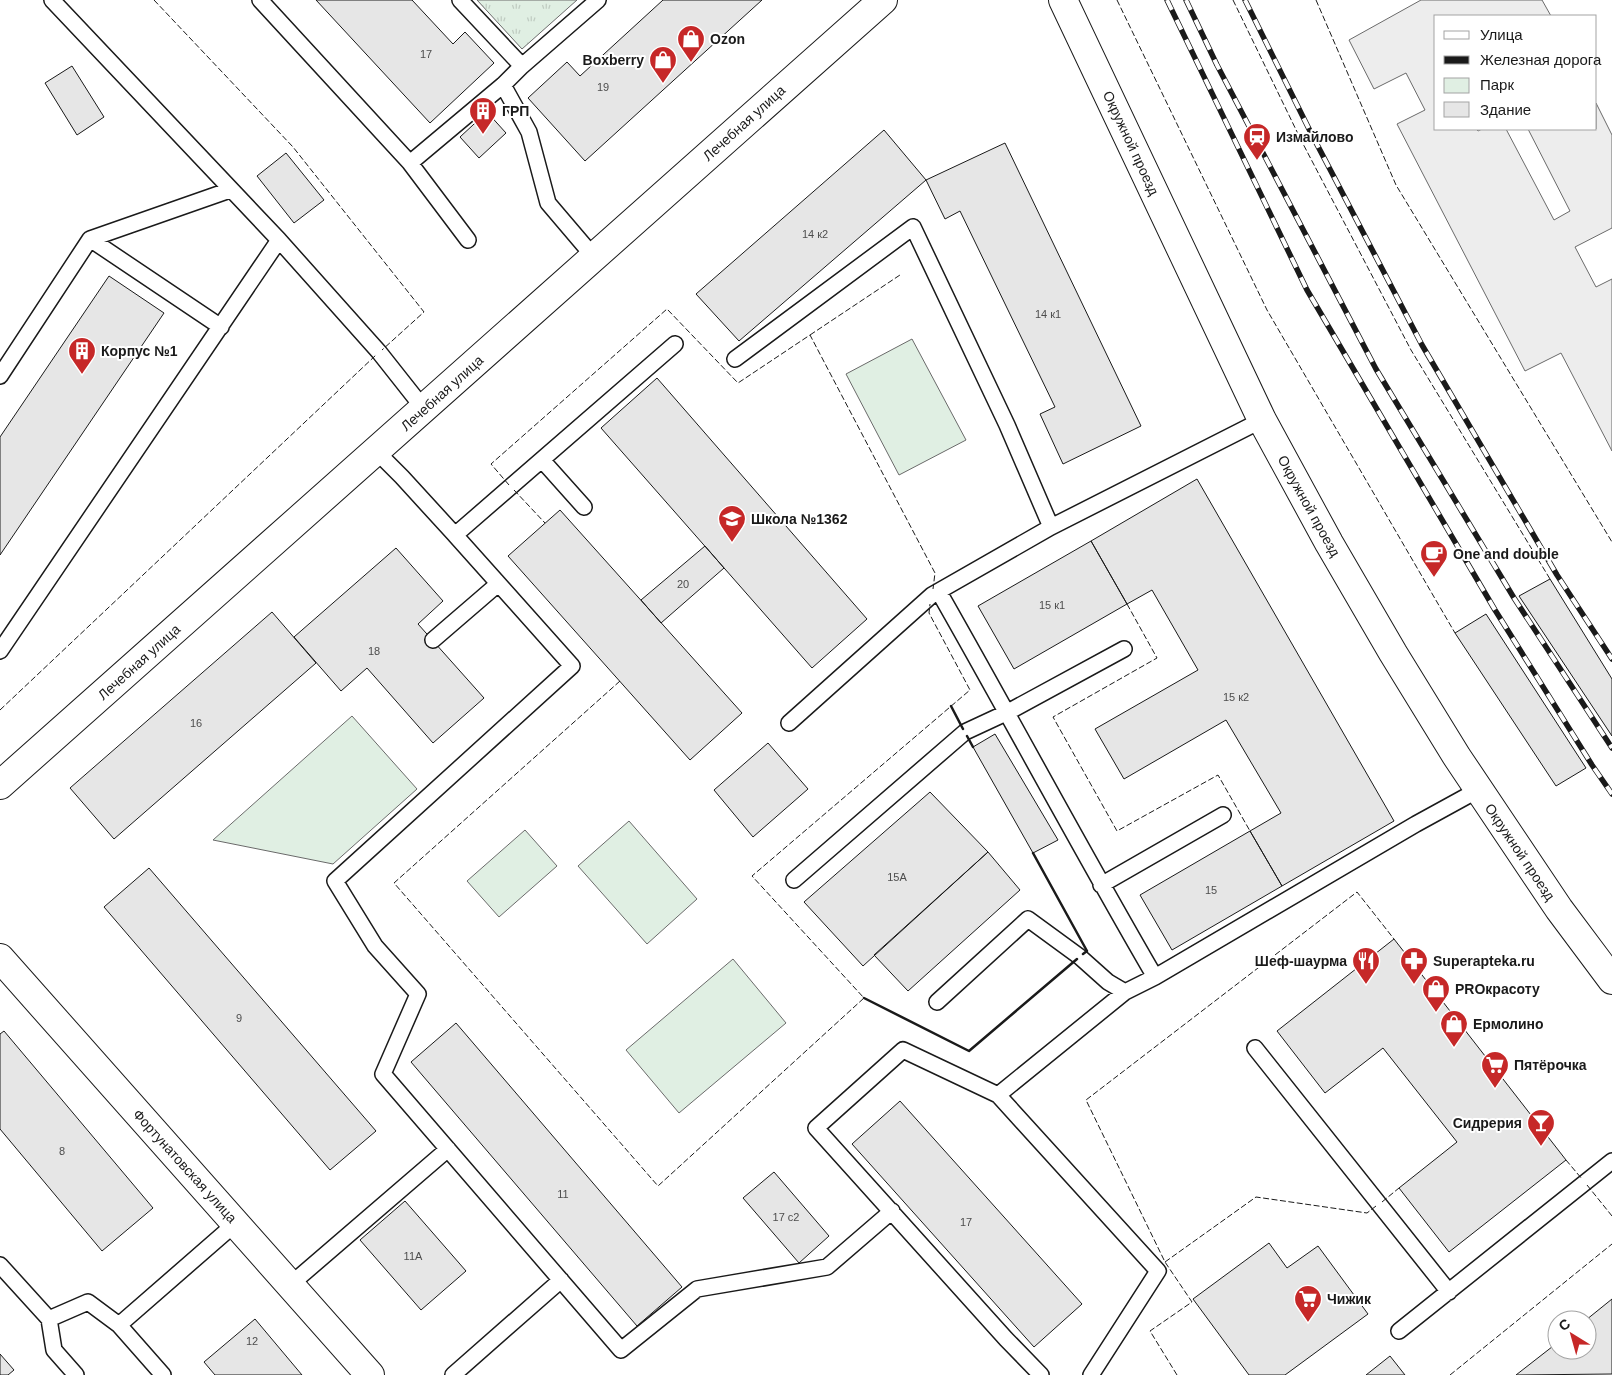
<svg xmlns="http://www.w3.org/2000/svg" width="1612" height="1375" viewBox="0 0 1612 1375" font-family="Arial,sans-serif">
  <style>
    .grass { fill: url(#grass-tufts); stroke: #6a6a6a }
    .park { fill: #e0efe3; stroke: #6a6a6a }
    .parking { fill: #ededed; stroke: #6a6a6a }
    .building { fill: #e6e6e6; stroke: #1a1a1a }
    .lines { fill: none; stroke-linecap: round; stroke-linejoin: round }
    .service-casing { stroke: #1a1a1a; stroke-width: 18 }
    .minor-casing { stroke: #1a1a1a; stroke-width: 30 }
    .tertiary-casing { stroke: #1a1a1a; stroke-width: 30 }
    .service { stroke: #fff; stroke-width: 15 }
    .minor { stroke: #fff; stroke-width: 28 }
    .tertiary { stroke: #fff; stroke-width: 28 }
    .rail-casing { stroke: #1a1a1a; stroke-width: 5.5 }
    .rail { stroke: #fff; stroke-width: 4; stroke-dasharray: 11; stroke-linecap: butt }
    .fence { stroke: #1a1a1a; stroke-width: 1; stroke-dasharray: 6 2.5; stroke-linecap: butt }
    .wall { stroke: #1a1a1a; stroke-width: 2.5 }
    .labels { text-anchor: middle; stroke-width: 4; stroke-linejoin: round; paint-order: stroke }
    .number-label { font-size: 11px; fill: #4d4d4d }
    .poi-label { font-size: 14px; font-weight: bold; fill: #1a1a1a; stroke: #fff; text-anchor: start }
    .street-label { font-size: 14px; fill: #1a1a1a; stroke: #fff }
  </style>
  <defs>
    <pattern id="grass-tufts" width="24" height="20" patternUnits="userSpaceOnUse" patternTransform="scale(1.25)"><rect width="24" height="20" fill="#e0efe3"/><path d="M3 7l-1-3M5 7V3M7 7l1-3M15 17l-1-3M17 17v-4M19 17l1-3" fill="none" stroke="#c0ccc2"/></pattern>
  </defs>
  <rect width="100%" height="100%" fill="#fff"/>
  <path class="grass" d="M477 0H577L522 49Z"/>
  <path class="park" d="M912 339 966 440 899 475 846 374Z
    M352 716 417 789 333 864 213 840Z
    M629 821 697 899 647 944 578 866Z
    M525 830 557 866 499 917 467 881Z
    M733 959 786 1023 679 1113 626 1050Z"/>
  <path class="parking" d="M1421 0H1542L1551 16H1436V129H1476L1478 131 1482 129H1506L1554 220 1570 211 1528 129H1596V103L1612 135V228L1575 247 1596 287 1612 279V451L1561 353 1525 371 1397 124 1425 110 1406 73 1374 89 1349 40Z"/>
  <path class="building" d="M316 0H412L453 44 465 32 494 63 430 123Z
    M663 0H762L585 161 528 98 567 62 580 76Z
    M72 66 104 117 77 135 45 83Z
    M487 112 506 133 479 158 460 137Z
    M884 130 926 180 739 341 696 294Z
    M1005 143 1141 426 1063 464 1040 414 1055 407 960 211 945 219 926 180Z
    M286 153 324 200 294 223 257 176Z
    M109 276 164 313 0 555V437Z
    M657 378 867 619 812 668 601 428Z
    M1197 479 1394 821 1282 886 1250 831 1281 813 1226 720 1124 779 1095 729 1198 670 1152 590 1127 604 1091 541Z
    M560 510 742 713 690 760 508 556Z
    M1091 541 1127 604 1014 669 978 606Z
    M705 546 724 568 661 623 641 600Z
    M396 548 443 601 418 624 484 698 433 743 367 668 341 691 294 637Z
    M1550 579 1612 679V736L1519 596Z
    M272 612 316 663 114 839 70 788Z
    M1486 614 1586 768 1556 786 1455 633Z
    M995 734 1058 840 1033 853 973 747Z
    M768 743 808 789 753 837 714 790Z
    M930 792 988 852 863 966 804 902Z
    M1250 831 1282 886 1172 950 1140 895Z
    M988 852 1020 890 908 991 874 955Z
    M149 868 376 1131 330 1170 104 907Z
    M1394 939 1566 1160 1449 1252 1399 1188 1457 1142 1383 1048 1325 1093 1277 1031Z
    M456 1023 682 1287 637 1326 411 1062Z
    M4 1031 153 1208 102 1251 0 1129V1034Z
    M900 1101 1082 1304 1034 1347 852 1144Z
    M774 1172 829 1236 799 1263 743 1198Z
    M405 1201 466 1271 421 1310 360 1240Z
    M1269 1243 1287 1268 1318 1246 1368 1314 1285 1375H1249L1193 1299Z
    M1612 1299V1374L1516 1375 1557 1343V1350H1587L1586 1320Z
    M255 1319 302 1375H215L204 1362Z
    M0 1354 14 1370 8 1375H0Z
    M1390 1356 1405 1375H1366Z"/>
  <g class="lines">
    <defs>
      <path id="service" d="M52 0 279 240 379 352 424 409
        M260 0 410 163 468 240
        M460 0 522 66 598 0
        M503 85 529 132 548 203 594 257
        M410 163 503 85 522 66
        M90 239 221 327
        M735 359 913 227 1007 425 1051 527
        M0 376 90 239 230 190
        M376 451 402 477 455 535 675 344
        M542 460 584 507
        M455 535 572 666 335 881 375 946 418 994 383 1074 621 1350 697 1289 827 1267 892 1211
        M939 592C1012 720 1081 850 1155 977
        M433 640 498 584
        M0 651 279 240
        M789 723 932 595 1051 527 1262 420
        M794 880 965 732 1008 712 1124 649
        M1101 885 1223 815
        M937 1002 1028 919 1080 957 1108 982 1125 992
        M1255 1048 1449 1292
        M998 1095 1158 1271 1091 1375
        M0 1265 49 1319 88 1302 119 1325 163 1375
        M290 1285 448 1149
        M49 1319 54 1350 76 1375
        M119 1325 236 1223
        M1399 1331 1612 1161
        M453 1375 561 1280
        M1041 1375 1006 1339 816 1128 903 1050 998 1095 1125 992 1155 977 1416 824 1478 790"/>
      <path id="minor" d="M0 785 883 0
        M0 958 370 1375"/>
      <path id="tertiary" d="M1063 0 1262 420 1329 543 1393 653 1457 757 1559 909 1612 980"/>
    </defs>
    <use href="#service" class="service-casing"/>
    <use href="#minor" class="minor-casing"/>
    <use href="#tertiary" class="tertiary-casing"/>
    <use href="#service" class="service"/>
    <use href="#minor" class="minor"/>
    <use href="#tertiary" class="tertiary"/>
    <defs>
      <path id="rail" d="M1167 0 1307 290 1495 610 1592 765 1612 794
        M1186 0 1217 65 1376 369 1514 598 1612 748
        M1245 0 1311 133 1422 345 1557 575 1612 659"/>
    </defs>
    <use href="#rail" class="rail-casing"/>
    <use href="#rail" class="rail"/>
    <path class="fence" d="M154 0 293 147 424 312 382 350
      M1117 0 1267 310 1455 633
      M1233 0 1301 140 1411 350 1550 579
      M1316 0 1396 185 1612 542
      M810 335 900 275
      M509 485 491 464 667 309 738 383 810 335 935 573 933 589
      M514 490 545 523
      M1127 604 1157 658 1053 717 1117 831 1218 775 1250 831
      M620 681 394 883 658 1186 864 998 752 876 970 690 929 613 930 604
      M0 710 376 355
      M1566 1160 1582 1179
      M1587 1185 1612 1216
      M1382 1202 1399 1188
      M1165 1262 1256 1197 1367 1213 1376 1206
      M1177 1375 1150 1331 1192 1302 1165 1262 1086 1100 1357 892 1394 939
      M1450 1375 1612 1244"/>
    <path class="wall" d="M951 706 963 729
      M967 736 973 747
      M1033 853 1087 951 1083 954
      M864 998 969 1051 1077 959"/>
  </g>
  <defs>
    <symbol id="shop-pin" viewBox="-11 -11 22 30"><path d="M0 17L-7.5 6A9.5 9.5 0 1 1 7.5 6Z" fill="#c62828" stroke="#fff"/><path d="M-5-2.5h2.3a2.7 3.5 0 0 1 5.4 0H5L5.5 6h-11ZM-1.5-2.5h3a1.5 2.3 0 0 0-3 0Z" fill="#fff"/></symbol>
    <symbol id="building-pin" viewBox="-11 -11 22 30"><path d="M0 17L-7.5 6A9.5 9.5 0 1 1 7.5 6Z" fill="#c62828" stroke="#fff"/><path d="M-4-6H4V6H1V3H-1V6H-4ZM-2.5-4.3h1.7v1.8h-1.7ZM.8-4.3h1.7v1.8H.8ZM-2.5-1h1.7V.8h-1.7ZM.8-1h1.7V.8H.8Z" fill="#fff"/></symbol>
    <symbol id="station-pin" viewBox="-11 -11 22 30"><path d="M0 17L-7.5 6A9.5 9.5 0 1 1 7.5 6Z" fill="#c62828" stroke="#fff"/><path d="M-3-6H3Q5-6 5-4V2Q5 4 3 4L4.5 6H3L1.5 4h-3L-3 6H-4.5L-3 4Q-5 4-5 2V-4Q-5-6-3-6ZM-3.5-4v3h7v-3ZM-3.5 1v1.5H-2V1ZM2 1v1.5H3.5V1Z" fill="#fff"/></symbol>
    <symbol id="school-pin" viewBox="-11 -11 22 30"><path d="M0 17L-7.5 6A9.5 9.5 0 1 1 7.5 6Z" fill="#c62828" stroke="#fff"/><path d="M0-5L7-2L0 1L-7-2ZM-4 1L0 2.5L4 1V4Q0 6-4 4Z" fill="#fff"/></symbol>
    <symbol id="cafe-pin" viewBox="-11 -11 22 30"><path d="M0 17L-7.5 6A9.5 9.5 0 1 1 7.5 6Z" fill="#c62828" stroke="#fff"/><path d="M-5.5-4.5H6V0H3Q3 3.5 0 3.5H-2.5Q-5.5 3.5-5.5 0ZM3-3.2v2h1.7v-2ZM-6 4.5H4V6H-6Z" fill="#fff"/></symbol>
    <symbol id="restaurant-pin" viewBox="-11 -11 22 30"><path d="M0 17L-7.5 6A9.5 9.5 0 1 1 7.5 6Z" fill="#c62828" stroke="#fff"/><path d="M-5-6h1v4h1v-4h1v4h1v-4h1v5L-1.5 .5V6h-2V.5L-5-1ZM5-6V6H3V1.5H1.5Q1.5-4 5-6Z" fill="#fff"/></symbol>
    <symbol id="pharmacy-pin" viewBox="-11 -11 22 30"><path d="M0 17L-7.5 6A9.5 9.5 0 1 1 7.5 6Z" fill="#c62828" stroke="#fff"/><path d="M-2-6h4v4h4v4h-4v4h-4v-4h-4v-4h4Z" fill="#fff"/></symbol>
    <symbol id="supermarket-pin" viewBox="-11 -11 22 30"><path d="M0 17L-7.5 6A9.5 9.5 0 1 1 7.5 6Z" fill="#c62828" stroke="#fff"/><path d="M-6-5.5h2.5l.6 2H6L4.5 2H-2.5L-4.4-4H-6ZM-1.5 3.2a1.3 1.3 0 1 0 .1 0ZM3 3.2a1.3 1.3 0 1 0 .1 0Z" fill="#fff"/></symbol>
    <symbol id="bar-pin" viewBox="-11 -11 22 30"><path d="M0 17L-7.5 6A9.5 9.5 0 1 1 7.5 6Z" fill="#c62828" stroke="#fff"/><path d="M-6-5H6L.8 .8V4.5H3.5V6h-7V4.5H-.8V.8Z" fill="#fff"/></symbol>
  </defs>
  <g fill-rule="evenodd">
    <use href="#shop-pin" x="675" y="23" width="32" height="43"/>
    <use href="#shop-pin" x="647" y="44" width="32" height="43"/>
    <use href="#building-pin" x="467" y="95" width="32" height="43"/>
    <use href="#station-pin" x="1241" y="121" width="32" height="43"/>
    <use href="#building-pin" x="66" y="335" width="32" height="43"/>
    <use href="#school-pin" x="716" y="503" width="32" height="43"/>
    <use href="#cafe-pin" x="1418" y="538" width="32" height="43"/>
    <use href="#restaurant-pin" x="1350" y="945" width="32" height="43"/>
    <use href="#pharmacy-pin" x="1398" y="945" width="32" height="43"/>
    <use href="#shop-pin" x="1420" y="973" width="32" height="43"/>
    <use href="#shop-pin" x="1438" y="1008" width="32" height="43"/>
    <use href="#supermarket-pin" x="1479" y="1049" width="32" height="43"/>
    <use href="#bar-pin" x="1525" y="1107" width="32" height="43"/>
    <use href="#supermarket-pin" x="1292" y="1283" width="32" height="43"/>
  </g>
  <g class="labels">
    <g class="number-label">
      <text x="426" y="58">17</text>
      <text x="603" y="91">19</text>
      <text x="815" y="238">14 к2</text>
      <text x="1048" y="318">14 к1</text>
      <text x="683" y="588">20</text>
      <text x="1052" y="609">15 к1</text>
      <text x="374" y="655">18</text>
      <text x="1236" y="701">15 к2</text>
      <text x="196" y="727">16</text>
      <text x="897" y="881">15А</text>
      <text x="1211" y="894">15</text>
      <text x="239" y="1022">9</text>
      <text x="62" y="1155">8</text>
      <text x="563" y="1198">11</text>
      <text x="786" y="1221">17 с2</text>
      <text x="966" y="1226">17</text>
      <text x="413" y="1260">11А</text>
      <text x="252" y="1345">12</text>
    </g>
    <g class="poi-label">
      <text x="710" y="44">Ozon</text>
      <text x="644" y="65" text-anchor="end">Boxberry</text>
      <text x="502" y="116">ГРП</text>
      <text x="1276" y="142">Измайлово</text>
      <text x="101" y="356">Корпус №1</text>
      <text x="751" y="524">Школа №1362</text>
      <text x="1453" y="559">One and double</text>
      <text x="1347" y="966" text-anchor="end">Шеф-шаурма</text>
      <text x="1433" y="966">Superapteka.ru</text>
      <text x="1455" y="994">PROкрасоту</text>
      <text x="1473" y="1029">Ермолино</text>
      <text x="1514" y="1070">Пятёрочка</text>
      <text x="1522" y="1128" text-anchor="end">Сидрерия</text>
      <text x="1327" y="1304">Чижик</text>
    </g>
    <g class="street-label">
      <text transform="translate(744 123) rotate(-42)" y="5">Лечебная улица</text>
      <text transform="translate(1131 143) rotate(65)" y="5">Окружной проезд</text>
      <text transform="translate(442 393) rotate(-42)" y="5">Лечебная улица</text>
      <text transform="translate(1309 506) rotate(61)" y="5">Окружной проезд</text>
      <text transform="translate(139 662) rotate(-42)" y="5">Лечебная улица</text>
      <text transform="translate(1520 852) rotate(56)" y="5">Окружной проезд</text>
      <text transform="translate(185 1166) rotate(48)" y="5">Фортунатовская улица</text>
    </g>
  </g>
  <rect x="1434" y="15" width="162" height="115" fill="#ffffff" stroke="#a3a3a3"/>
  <rect x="1444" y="31" width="25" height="8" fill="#ffffff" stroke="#a3a3a3"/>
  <text x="1480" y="40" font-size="15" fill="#1a1a1a">Улица</text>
  <rect x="1444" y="56" width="25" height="8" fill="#1a1a1a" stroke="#a3a3a3"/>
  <text x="1480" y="65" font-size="15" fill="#1a1a1a">Железная дорога</text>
  <rect x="1444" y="78" width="25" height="15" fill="#e0efe3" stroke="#a3a3a3"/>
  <text x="1480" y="90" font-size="15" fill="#1a1a1a">Парк</text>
  <rect x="1444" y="102" width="25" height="15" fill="#e6e6e6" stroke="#a3a3a3"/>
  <text x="1480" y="115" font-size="15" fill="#1a1a1a">Здание</text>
  <g transform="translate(1572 1335) rotate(323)"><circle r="24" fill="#ffffff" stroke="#a3a3a3"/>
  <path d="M0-4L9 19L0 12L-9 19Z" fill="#c62828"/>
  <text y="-8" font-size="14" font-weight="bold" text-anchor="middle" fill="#1a1a1a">С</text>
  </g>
</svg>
